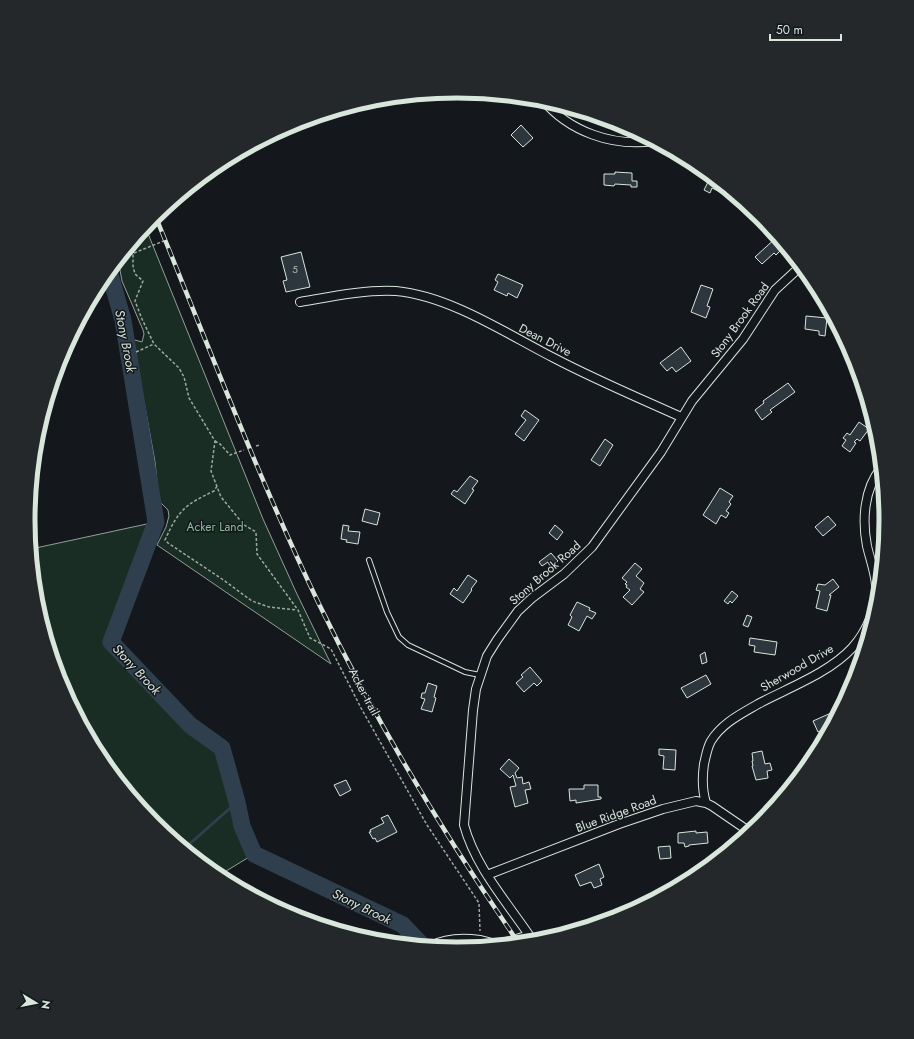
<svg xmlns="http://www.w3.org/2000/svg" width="914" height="1039" viewBox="0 0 914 1039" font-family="Jost,sans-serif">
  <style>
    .green { fill: #1a2d24; stroke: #939e99 }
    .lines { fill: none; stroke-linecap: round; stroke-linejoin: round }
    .stream { stroke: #2f3f4d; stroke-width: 3 }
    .river { stroke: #2f3f4d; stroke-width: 17 }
    .building { fill: #2c363c; stroke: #d8e6dc }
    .lane-casing { stroke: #d8e6dc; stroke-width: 6 }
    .street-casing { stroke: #d8e6dc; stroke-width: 10 }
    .path { stroke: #9da8a2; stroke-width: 1.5; stroke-dasharray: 3 2; stroke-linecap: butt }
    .lane { stroke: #14181c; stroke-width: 4 }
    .street { stroke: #14181c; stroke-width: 8 }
    .rail-casing { stroke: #d8e6dc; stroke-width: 4.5 }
    .rail { stroke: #14181c; stroke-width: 3; stroke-dasharray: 9; stroke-linecap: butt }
    .labels { text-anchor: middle; stroke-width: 3; stroke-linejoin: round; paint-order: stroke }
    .number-label { font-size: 10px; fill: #adbab4 }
    .street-label { font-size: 12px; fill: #d8e6dc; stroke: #14181c }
    .park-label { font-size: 12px; fill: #8ac095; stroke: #14181c }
    .water-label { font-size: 13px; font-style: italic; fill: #d8e6dc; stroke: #14181c }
    .rim { fill: none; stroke: #d8e6dc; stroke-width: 5 }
  </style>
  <rect width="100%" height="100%" fill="#14181c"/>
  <path class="green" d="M145 226 263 519 296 592 331 664 157 545 166 527 169 516 168 510 159 501 155 462 145 407 131 352 133 341 135 340 142 342 144 334 143 330 122 281 118 259Z
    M156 522 111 642 190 725 222 748 237 802 254 854 218 876 153 823 100 758 61 683 36 603 31 549Z"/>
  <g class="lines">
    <path class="stream" d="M185 848 237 802"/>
    <path class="river" d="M109 271 123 320 156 522 111 642 190 725 222 748 237 802 242 826 254 854 403 925 422 945"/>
  </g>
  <path class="building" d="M521 125 533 138 523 147 511 135Z
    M615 172 632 173V181H637V187H631V185L615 184 614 186 604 185V174H615Z
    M711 176 725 187 722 193 712 188 710 193 704 190Z
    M777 237 785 246 776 255 774 253 762 264 755 257Z
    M301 252 310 287 286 292 283 281 287 280 281 257Z
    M498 274 523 285 517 298 508 293 507 296 494 290 498 282 495 280Z
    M701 285 713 289 707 306 710 307 706 318 691 312Z
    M806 316 827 318 825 336 819 335V331L805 329Z
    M681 347 691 361 676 372 672 367 667 371 660 363Z
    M788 383 795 392 770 410 772 412 762 420 755 410 764 403 763 401Z
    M525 410 539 420 524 441 515 434 526 420 521 416Z
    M859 422 869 429 860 441 857 439 854 442 856 443 850 452 842 446 846 440 843 438 847 433 850 435Z
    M605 439 613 445 600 466 591 460Z
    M470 476 478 481 472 489 474 490 465 504 451 494 454 490 457 492Z
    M720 488 733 496 729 502 731 504 726 511 729 513 726 518 721 515 716 524 703 515Z
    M365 509 380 513 377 525 362 521Z
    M828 516 836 525 823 536 815 527Z
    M343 525 349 526 348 531 360 532 358 544 346 542 347 540 341 539Z
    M555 525 563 532 557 540 549 533Z
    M551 553 558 561 550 566 548 562 542 566 539 562Z
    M635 563 642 569 636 576 644 583 640 589 644 592 632 605 623 597 630 590 626 587 627 585 625 584 627 582 622 578Z
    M468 575 477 581 471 589 472 590 463 603 450 594 454 588 457 591Z
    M833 579 839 587 829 595H831L827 611 816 608 820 591 816 590 818 584 825 585Z
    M732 591 738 596 732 603 730 601 728 604 724 601Z
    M577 602 590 608 589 610 596 613 592 619 587 616 579 631 568 625 572 617 570 615Z
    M747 615 752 617 748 627 743 625Z
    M750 638 777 642 775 655 754 652 755 646 749 645Z
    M705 652 707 662 702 664 700 655Z
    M530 667 542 681 537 686 534 683 524 692 516 683 523 677 521 675Z
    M706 675 711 684 687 698 681 688Z
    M428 683 437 686 434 697 436 698 432 712 421 709 425 699 421 698 422 693H425Z
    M840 709 830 727 818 732 813 721Z
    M659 749 676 750 675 770 663 769 664 756 659 755Z
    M762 751 765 764 770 763 772 770 767 771 768 778 756 780 752 766H753L752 761H753L752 753Z
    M509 759 519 768 515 773 517 778 522 777 523 784 529 782 531 789 525 790 528 803 515 807 510 787 516 786 513 775 510 778 500 769Z
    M346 780 351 790 340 796 334 785Z
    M584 785H598V797H601V799L576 803V800L570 801 569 789H584Z
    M388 815 397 832 377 842 375 838 373 839 369 832H371L370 830 384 823 381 818Z
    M696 831V833L707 832 708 843 689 845V846L685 847 684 843H678V833Z
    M670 846 671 858 660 859 658 847Z
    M599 864 604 877 600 879 602 885 594 888 591 882 580 886 575 875Z"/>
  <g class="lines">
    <defs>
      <path id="lane" d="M369 560 387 612 399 637 408 645 465 672 480 675"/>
      <path id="street" d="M542 99C569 132 613 147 654 141
        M300 302C329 297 367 289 396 291 450 296 507 334 554 358 596 380 639 398 681 417
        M706 803C702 790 702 778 704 764 706 756 707 748 711 741 722 723 741 714 758 704 788 688 829 673 852 648 867 631 877 608 876 585 875 572 870 559 867 546 862 520 864 489 881 468
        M487 875 619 824 663 809 696 801 706 803 712 806 750 832
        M431 946C446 938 465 938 480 940 486 941 491 944 496 943 508 943 518 938 529 935 506 901 475 866 464 825L473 710 476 689 487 656 497 640 518 611 532 598 564 574 592 547 661 452 692 401 743 339 775 290 801 266"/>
    </defs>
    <use href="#lane" class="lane-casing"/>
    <use href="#street" class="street-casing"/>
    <path class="path" d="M130 245 133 253V266L135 274 143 281 135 301 142 319 154 344 179 368 184 377 189 398 215 441 211 471 221 497 244 525 256 532 257 554 298 610 310 638 331 649 361 708 427 825 479 903 480 931
      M134 253 166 240
      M136 352 154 344
      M215 441 220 444 230 455 244 450
      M256 446 260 445
      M217 486 214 491C185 505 179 509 165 540L168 543 222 579 252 601 269 607 297 610"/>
    <use href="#lane" class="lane"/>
    <use href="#street" class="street"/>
    <defs>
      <path id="rail" d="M155 215C208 345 258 477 319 604 376 721 444 835 518 942"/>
    </defs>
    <use href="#rail" class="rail-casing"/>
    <use href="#rail" class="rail"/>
  </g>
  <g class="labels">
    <g class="number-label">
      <text x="295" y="273">5</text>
    </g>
    <g class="street-label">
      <text transform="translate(740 320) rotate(-54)" y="4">Stony Brook Road</text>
      <text transform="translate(545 340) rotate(27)" y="4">Dean Drive</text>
      <text transform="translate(545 573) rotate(-41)" y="4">Stony Brook Road</text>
      <text transform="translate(797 668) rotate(-30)" y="4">Sherwood Drive</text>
      <text transform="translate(364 692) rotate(62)" y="4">Acker trail</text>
      <text transform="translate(616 814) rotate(-20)" y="4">Blue Ridge Road</text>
    </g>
    <g class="park-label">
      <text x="215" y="531">Acker Land</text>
    </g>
    <g class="water-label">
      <text transform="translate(126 341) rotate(79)" y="5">Stony Brook</text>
      <text transform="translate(137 669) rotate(47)" y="5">Stony Brook</text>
      <text transform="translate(362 906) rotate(26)" y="5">Stony Brook</text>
    </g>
  </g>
  <path d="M0 0H914V1039H0ZM35 520a422 422 0 1 1 844 0a422 422 0 1 1-844 0Z" fill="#24282b" fill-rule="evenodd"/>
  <path class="rim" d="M35 520a422 422 0 1 1 844 0a422 422 0 1 1-844 0Z"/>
  <g transform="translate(36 1003) rotate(100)" stroke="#14181c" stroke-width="3" paint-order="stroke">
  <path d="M0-3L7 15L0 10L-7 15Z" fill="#d8e6dc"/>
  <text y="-6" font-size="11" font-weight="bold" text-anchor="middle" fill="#d8e6dc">N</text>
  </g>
  <path d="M770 34v6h71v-6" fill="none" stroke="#d8e6dc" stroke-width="2"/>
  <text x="776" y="34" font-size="12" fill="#d8e6dc" stroke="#14181c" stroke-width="3" paint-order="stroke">50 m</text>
</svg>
